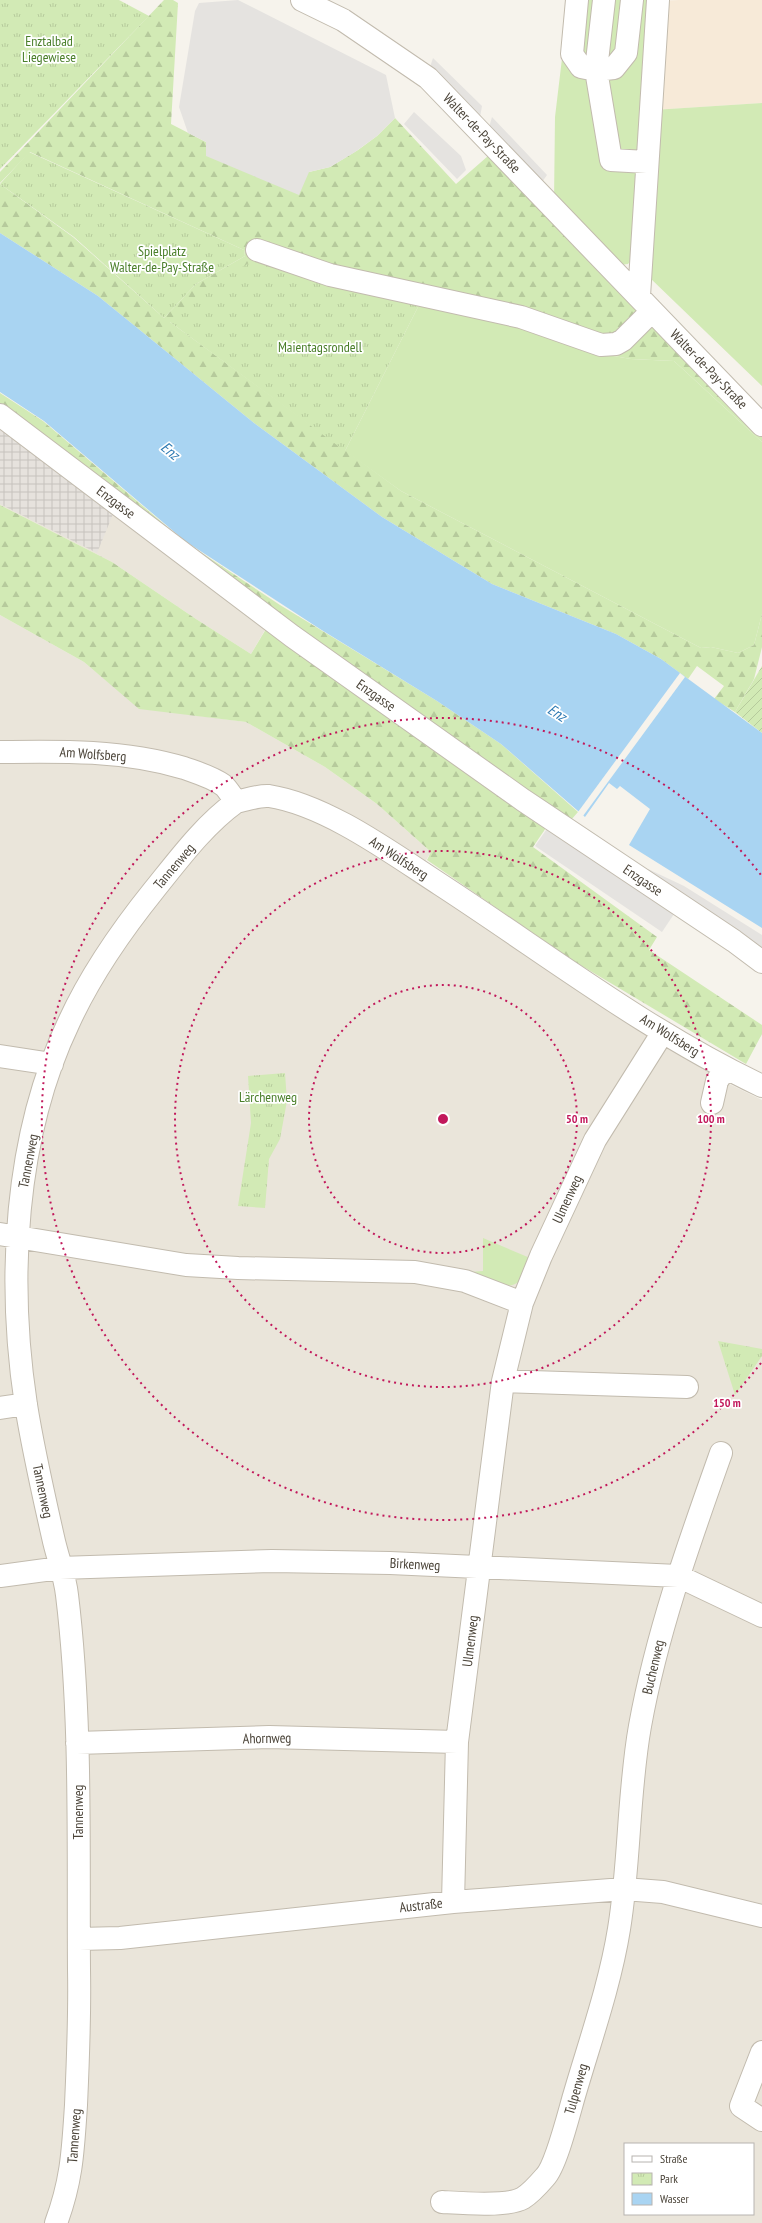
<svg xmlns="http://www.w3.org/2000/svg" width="762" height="2223" viewBox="0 0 762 2223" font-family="'PT Sans Narrow',sans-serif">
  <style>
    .residential { fill: #eae5da; fill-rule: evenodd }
    .commercial { fill: #f7ead8 }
    .industrial { fill: url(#industrial-grid) }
    .grass { fill: #d2eab5 }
    .forest { fill: url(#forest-firs) }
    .park { fill: url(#park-tufts) }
    .garden { fill: url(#garden-furrows) }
    .parking { fill: #e5e3e0 }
    .water { fill: #a9d4f2 }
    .pier { fill: #f6f3ec }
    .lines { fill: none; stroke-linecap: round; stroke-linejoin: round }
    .minor-casing { stroke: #c2bbae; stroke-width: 24 }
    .minor { stroke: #fff; stroke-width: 22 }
    .ring { fill: none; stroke: #c2185b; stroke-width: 2; stroke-dasharray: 2 4 }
    .labels { text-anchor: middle; stroke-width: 3.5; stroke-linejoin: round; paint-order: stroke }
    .park-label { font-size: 14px; fill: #4a7f2a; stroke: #fff }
    .street-label { font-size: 14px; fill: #4b4439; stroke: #fff }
    .water-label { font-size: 15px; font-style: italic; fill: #2e7ab2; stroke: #fff }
    .centre { fill: #c2185b; stroke: #fff; stroke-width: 2 }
    .ring-label { font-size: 12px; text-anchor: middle; font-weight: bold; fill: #c2185b; stroke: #fff; stroke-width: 3.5; stroke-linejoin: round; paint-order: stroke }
  </style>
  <defs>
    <pattern id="industrial-grid" width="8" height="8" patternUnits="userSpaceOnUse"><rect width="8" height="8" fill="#e6e2dd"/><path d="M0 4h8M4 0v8" fill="none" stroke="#c7c3be"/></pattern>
    <pattern id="forest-firs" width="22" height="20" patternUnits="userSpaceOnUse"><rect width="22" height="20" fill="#d2eab5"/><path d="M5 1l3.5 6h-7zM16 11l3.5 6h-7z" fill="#b6ca9c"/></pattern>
    <pattern id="park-tufts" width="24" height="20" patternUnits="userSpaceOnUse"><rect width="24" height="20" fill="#d2eab5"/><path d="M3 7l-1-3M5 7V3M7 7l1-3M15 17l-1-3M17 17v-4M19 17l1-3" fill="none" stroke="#b6ca9c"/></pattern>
    <pattern id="garden-furrows" width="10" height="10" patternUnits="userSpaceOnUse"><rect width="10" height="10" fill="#d2eab5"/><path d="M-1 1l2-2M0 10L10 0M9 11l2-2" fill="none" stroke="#b6ca9c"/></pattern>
  </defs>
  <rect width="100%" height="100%" fill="#f6f3ec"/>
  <path class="residential" d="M0 414 272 618 251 654 196 619 112 562 0 505Z
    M0 615 84 662 139 708 246 722 325 767 377 804 431 852 414 880 719 1079 762 1100V2223H0ZM625 2144H753V2214H625Z"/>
  <path class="commercial" d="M679 0H762V103L653 110 660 1Z"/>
  <path class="industrial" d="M0 424 116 507 97 553 0 504Z"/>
  <path class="grass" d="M569 0H655L634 257 628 264 620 265 554 201 555 117Z
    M762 103V386L649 277 653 110Z
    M421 301 498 316 590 352 631 359 674 361 762 442V614L754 645 738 653 711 647 701 648 401 491 345 451Z
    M483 1238 530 1258C528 1264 527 1271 524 1276 510 1297 486 1279 470 1272L483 1271Z"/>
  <path class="forest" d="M164 0H173L178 3 171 124 206 142 309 172 330 167 358 150 377 136 395 118 456 184 488 156 762 435V442L674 361 631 359 590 352 498 316 421 301 170 322 401 491 701 648 711 647 738 653 754 645 762 614V647L754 679 735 712 714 699 724 686 697 666 688 679 661 659 616 634 492 584 382 517 254 423 98 296 0 233V184L73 237 164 318 196 284 245 256 244 250 30 152 0 183V172Z
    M0 393 43 421 184 541 280 605 437 701 501 744 578 812 571 820 558 810 533 847 657 937 649 950 762 1025V1034L746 1064 572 960 427 860 431 852 377 804 325 767 246 722 139 709 84 662 0 615V505L112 562 196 619 251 654 272 619 0 414Z"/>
  <path class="park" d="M0 0H119L149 16 0 169Z
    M29 152 244 250 245 256 196 284 164 318 74 237 0 184Z
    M256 259 421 301 345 451 170 322 202 290Z
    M285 1073 287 1101 280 1139 269 1159 265 1208 238 1206 251 1123 248 1076Z
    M718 1341 762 1349V1356L735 1395Z"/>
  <path class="garden" d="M762 666V733L735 712Z"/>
  <path class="parking" d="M238 0 386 75 395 118 377 136 355 152 330 167 309 172 299 195 206 156V142L188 133 179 107 195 11 199 3Z
    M433 58 482 106 479 123 429 70Z
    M414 112 461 156 466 170 457 179 404 124Z
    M492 117 547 175 540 185 488 131Z
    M553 820 642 879 648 869 684 886 762 935V962L680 905 662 932 535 846Z"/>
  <path class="water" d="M0 233 98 296 254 423 382 517 492 584 616 634 661 659 762 733V928L629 845 650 809 620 786 617 789 609 783 585 817 501 744 437 701 320 629 185 541 44 421 0 392Z"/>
  <path class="pier" d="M680 673 685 677 583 816 578 812Z"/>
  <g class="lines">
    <defs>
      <path id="minor" d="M302 0 343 20 428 78 762 425
        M577 0 572 54 581 67 596 70 614 68 626 53 632 0
        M604 0 596 70 611 160 647 162
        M257 250 330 275 521 317 601 345 616 344 623 340 650 313
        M639 296 658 0
        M0 415 292 636 523 800 734 941 762 962
        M0 752C62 751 124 750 184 768 198 773 212 777 223 785 228 789 232 797 236 802 246 800 259 795 269 796 327 805 393 854 441 885 547 954 648 1032 762 1086
        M0 1056 52 1064
        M712 1103 717 1081 725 1069
        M0 1234 186 1265 238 1268 415 1272 465 1281 522 1303
        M503 1381 687 1387
        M0 1408 26 1404
        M0 1576 60 1568 272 1561 390 1563 678 1576 762 1616
        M77 1743 269 1737 457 1742
        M453 1902 457 1742 503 1381 522 1303 541 1256 595 1140 663 1032
        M79 1939 120 1938 453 1902 624 1889 663 1892 762 1916
        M762 2052 741 2106 762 2120
        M442 2202C460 2203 508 2207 523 2198 531 2193 539 2184 545 2177 556 2166 569 2113 574 2096 590 2041 610 1985 619 1929 630 1862 628 1793 640 1726 657 1632 689 1543 721 1453
        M56 2223C72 2180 73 2150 76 2105 78 2060 80 2016 79 1970 78 1847 82 1718 67 1595 65 1576 57 1556 53 1537 43 1493 33 1449 26 1405 7 1280 14 1137 69 1022 91 974 121 931 154 890 179 859 204 825 236 802"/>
    </defs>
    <use href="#minor" class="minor-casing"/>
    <use href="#minor" class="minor"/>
  </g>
  <g class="ring">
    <circle cx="443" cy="1119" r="134"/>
    <circle cx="443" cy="1119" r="268"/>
    <path d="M761 1363A401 401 0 1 1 761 875"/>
  </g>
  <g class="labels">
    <g class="park-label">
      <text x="49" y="46">Enztalbad<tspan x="49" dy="16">Liegewiese</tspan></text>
      <text x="162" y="256">Spielplatz<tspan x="162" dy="16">Walter-de-Pay-Straße</tspan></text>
      <text x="320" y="352">Maientagsrondell</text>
      <text x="268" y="1102">Lärchenweg</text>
    </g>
    <g class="street-label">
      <text transform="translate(482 133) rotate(46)" y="5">Walter-de-Pay-Straße</text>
      <text transform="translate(709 369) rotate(46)" y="5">Walter-de-Pay-Straße</text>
      <text transform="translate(116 502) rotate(37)" y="5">Enzgasse</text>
      <text transform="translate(376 695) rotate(35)" y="5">Enzgasse</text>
      <text transform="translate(93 754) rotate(4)" y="5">Am Wolfsberg</text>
      <text transform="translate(399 858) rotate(33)" y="5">Am Wolfsberg</text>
      <text transform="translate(174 866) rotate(-50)" y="5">Tannenweg</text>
      <text transform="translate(643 880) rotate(34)" y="5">Enzgasse</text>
      <text transform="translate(670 1035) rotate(32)" y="5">Am Wolfsberg</text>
      <text transform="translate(28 1161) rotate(-79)" y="5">Tannenweg</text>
      <text transform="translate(567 1199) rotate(-65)" y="5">Ulmenweg</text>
      <text transform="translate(43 1491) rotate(78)" y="5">Tannenweg</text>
      <text transform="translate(415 1564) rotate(3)" y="5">Birkenweg</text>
      <text transform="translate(470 1641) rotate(-83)" y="5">Ulmenweg</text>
      <text transform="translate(653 1667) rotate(-77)" y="5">Buchenweg</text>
      <text transform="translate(267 1738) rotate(-1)" y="5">Ahornweg</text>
      <text transform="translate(78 1812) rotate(-90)" y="5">Tannenweg</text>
      <text transform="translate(421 1905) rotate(-6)" y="5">Austraße</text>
      <text transform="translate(576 2089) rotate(-74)" y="5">Tulpenweg</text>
      <text transform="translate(74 2136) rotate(-86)" y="5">Tannenweg</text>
    </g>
    <g class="water-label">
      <text transform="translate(170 451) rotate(39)" y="5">Enz</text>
      <text transform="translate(557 713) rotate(33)" y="5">Enz</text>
    </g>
  </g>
  <circle cx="443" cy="1119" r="6" class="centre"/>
  <g class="ring-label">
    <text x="577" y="1123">50 m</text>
    <text x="711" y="1123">100 m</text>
    <text x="727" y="1407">150 m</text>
  </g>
  <rect x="624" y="2143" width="130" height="72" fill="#ffffff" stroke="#b7b4b0"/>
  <rect x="632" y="2156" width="20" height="6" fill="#ffffff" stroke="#b7b4b0"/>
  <text x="660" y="2163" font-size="12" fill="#4b4439">Straße</text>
  <rect x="632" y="2173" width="20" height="12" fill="url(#park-tufts)" stroke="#b7b4b0"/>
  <text x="660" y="2183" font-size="12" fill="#4b4439">Park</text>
  <rect x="632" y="2193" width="20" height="12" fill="#a9d4f2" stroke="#b7b4b0"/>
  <text x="660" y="2203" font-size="12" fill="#4b4439">Wasser</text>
</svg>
